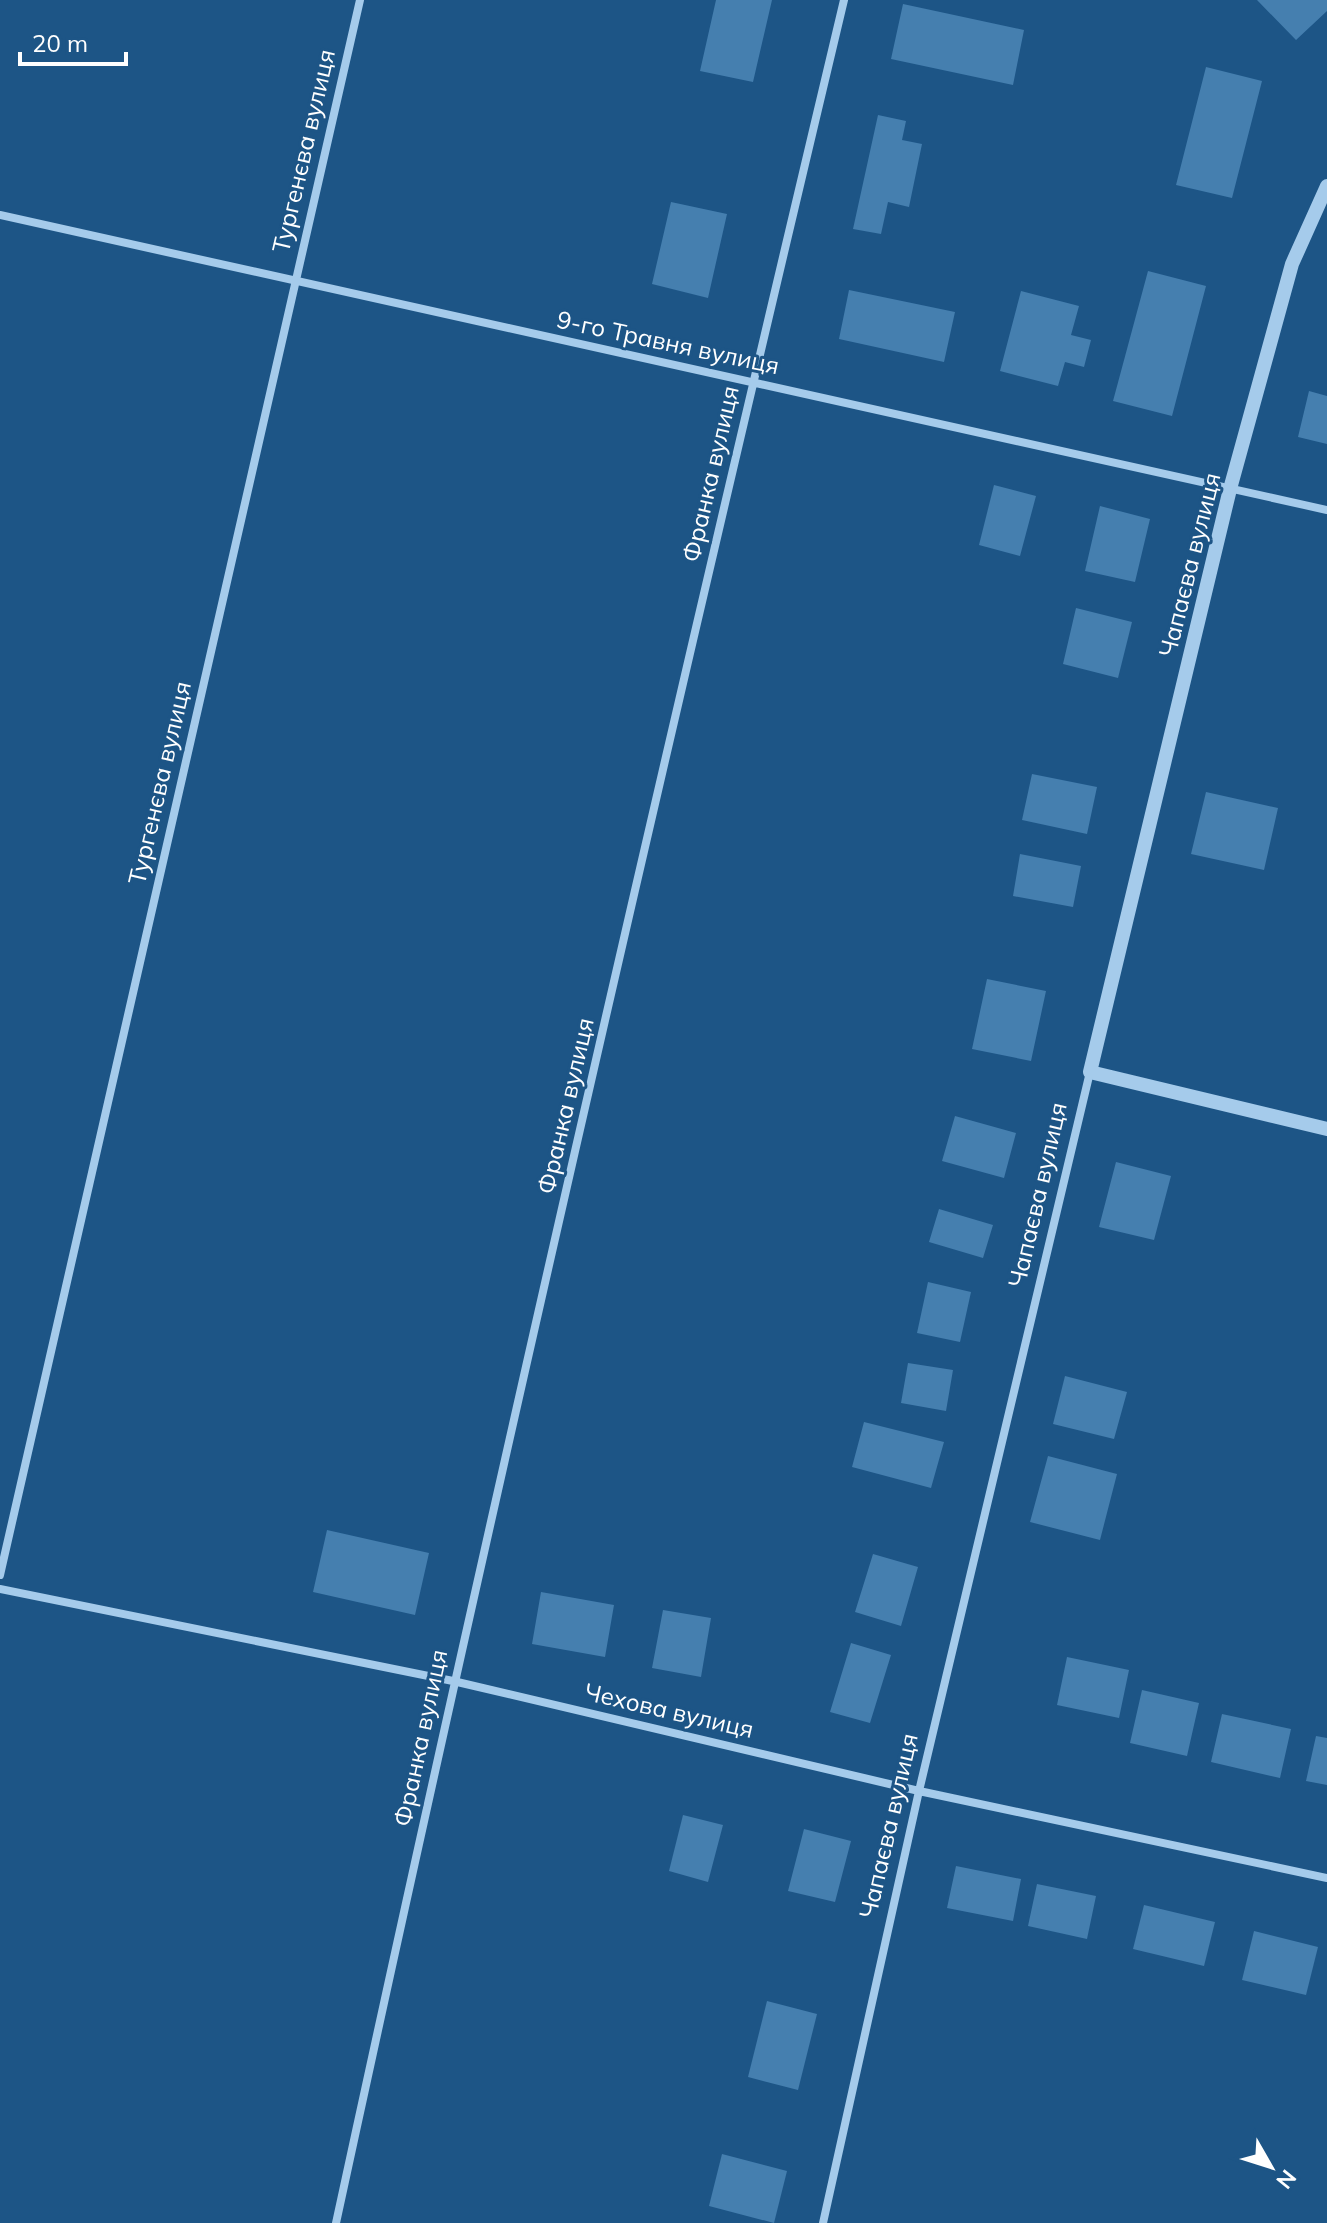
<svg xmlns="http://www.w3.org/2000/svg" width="1327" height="2223" viewBox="0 0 1327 2223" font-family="Mulish,sans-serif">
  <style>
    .building { fill: #457faf }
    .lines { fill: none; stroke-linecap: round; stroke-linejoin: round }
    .minor { stroke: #a5cbeb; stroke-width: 8 }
    .tertiary { stroke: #a5cbeb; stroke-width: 14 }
    .labels { text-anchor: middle; stroke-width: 6; stroke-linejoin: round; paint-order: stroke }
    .street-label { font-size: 24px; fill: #fff; stroke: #1d5586 }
  </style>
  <rect width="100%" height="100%" fill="#1d5586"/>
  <path class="building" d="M716 0H772L753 82 700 71Z
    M1257 0H1327V11L1296 40Z
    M903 4 1024 30 1013 85 891 59Z
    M1206 67 1262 81 1232 198 1176 185Z
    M878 115 906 121 902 140 922 144 909 207 888 202 881 234 853 229Z
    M671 202 727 214 708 298 652 284Z
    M1148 271 1206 286 1172 416 1113 401Z
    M849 290 955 312 944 362 839 339Z
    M1021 291 1079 306 1071 335 1091 340 1084 367 1065 362 1058 386 1000 371Z
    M1309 391 1327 396V444L1298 437Z
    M994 485 1036 496 1020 556 979 545Z
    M1100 506 1150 519 1135 582 1085 571Z
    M1076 608 1132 622 1118 678 1063 664Z
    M1032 774 1097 787 1087 834 1022 820Z
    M1206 792 1278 808 1264 870 1191 854Z
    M1020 854 1081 866 1073 907 1013 896Z
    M987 979 1046 991 1031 1061 972 1049Z
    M955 1116 1016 1133 1004 1178 942 1161Z
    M1116 1162 1171 1176 1154 1240 1099 1227Z
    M939 1209 993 1225 983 1258 929 1242Z
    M928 1282 971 1292 960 1342 917 1333Z
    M908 1363 953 1370 946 1411 901 1403Z
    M1065 1376 1127 1392 1114 1439 1053 1424Z
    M864 1422 944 1442 931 1488 852 1467Z
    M1048 1456 1117 1474 1100 1540 1030 1522Z
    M327 1530 429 1553 415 1615 313 1592Z
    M873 1554 918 1567 901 1626 855 1612Z
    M541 1592 614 1605 605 1657 532 1644Z
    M663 1610 711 1618 701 1677 652 1668Z
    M851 1643 891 1655 870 1723 830 1712Z
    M1067 1657 1129 1670 1119 1718 1057 1705Z
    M1142 1690 1199 1703 1187 1756 1130 1743Z
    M1222 1714 1291 1729 1280 1778 1211 1762Z
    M1316 1736 1327 1738V1785L1306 1781Z
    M683 1815 723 1825 708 1882 669 1871Z
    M804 1829 851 1841 835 1902 788 1891Z
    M956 1866 1021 1879 1013 1921 947 1908Z
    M1037 1884 1096 1896 1087 1939 1028 1926Z
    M1144 1905 1215 1922 1204 1966 1133 1949Z
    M1254 1931 1318 1947 1306 1995 1242 1980Z
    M767 2001 817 2014 798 2090 748 2077Z
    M722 2154 787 2171 774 2223 709 2206Z"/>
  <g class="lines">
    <path class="minor" d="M0 215 1327 510
      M0 1575 360 0
      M0 1589 453 1681 919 1791 1327 1878
      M336 2223C497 1480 668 739 844 0
      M823 2223 919 1791 1090 1072"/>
    <path class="tertiary" d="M1327 186 1292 264 1230 489 1090 1072 1327 1129"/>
  </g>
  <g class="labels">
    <g class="street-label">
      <text transform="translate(304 151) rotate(-77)" y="8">Тургенєва вулиця</text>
      <text transform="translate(668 343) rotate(12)" y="8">9-го Травня вулиця</text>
      <text transform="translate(711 474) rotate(-77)" y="8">Франка вулиця</text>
      <text transform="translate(1190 565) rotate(-76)" y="8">Чапаєва вулиця</text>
      <text transform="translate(160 783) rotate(-77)" y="8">Тургенєва вулиця</text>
      <text transform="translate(566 1106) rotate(-77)" y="8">Франка вулиця</text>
      <text transform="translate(1038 1195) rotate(-77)" y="8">Чапаєва вулиця</text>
      <text transform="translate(669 1711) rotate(13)" y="8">Чехова вулиця</text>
      <text transform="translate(421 1738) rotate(-78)" y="8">Франка вулиця</text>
      <text transform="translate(889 1826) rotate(-77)" y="8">Чапаєва вулиця</text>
    </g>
  </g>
  <g transform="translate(1271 2167) rotate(129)" stroke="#1d5586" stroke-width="6" paint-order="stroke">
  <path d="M0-6L14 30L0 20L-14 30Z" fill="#ffffff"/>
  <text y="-12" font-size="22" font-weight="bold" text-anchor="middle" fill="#ffffff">N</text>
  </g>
  <path d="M20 52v12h106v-12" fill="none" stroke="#ffffff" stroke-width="4"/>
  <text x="32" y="52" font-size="24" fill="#ffffff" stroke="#1d5586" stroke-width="6" paint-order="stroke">20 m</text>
</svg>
